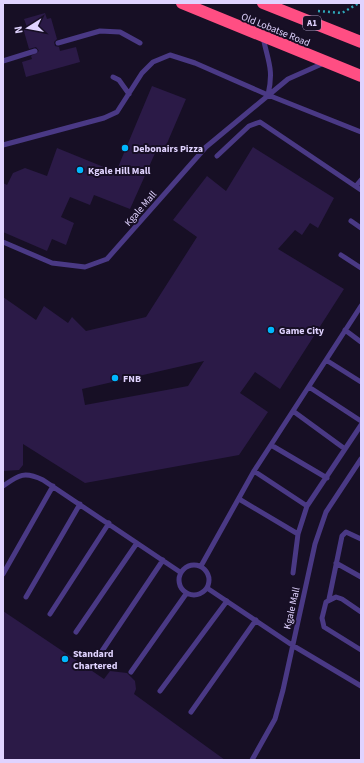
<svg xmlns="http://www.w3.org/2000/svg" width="364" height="763" viewBox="0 0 364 763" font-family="'Source Sans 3',sans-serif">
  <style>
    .building { fill: #2b1a47; fill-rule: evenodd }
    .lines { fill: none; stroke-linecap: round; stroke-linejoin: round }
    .path { stroke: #2ea7b8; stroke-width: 2.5; stroke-dasharray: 2 3; stroke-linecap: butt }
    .lane { stroke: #4a3985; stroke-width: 5 }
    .highway { stroke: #ff4e83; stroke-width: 12 }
    .poi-dot { fill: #00b7fe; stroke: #170f25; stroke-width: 1.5 }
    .labels { text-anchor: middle; stroke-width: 4; stroke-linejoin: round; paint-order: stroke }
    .shield { fill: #170f25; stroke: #a498be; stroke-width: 1 }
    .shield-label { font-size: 9px; font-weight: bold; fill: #e0d3ff }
    .street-label { font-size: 10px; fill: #e0d3ff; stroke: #170f25 }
    .poi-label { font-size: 10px; font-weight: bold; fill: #e0d3ff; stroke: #170f25; text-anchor: start }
  </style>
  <rect width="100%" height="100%" fill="#170f25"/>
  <path class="building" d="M45 13 47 19 51 18 57 39 54 42 55 46 59 47 60 51 76 47 80 62 26 77 22 62 32 59 31 56 39 51 36 47 29 49 23 28 27 27 24 19Z
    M152 86 186 99 162 155 156 151 130 209 94 195 90 205 70 197 61 217 74 223 66 245 52 239 47 251 3 232V183L7 185 13 173 25 168 47 176 57 148 116 172Z
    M253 147 334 198 318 228 310 223 302 235 295 230 278 249 344 289 280 389 255 372 240 393 268 412 239 455 85 483 23 444V465L19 470 3 471V297L36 320 44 306 68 323 72 317 86 331 146 317 197 237 173 220 207 176 226 191ZM204 361 188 386 85 405 82 389Z
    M3 611 104 679 110 671 127 673 135 681 136 689 134 694 225 760H3Z"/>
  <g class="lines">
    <path class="path" d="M318 11 342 13 359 3"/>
    <path class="lane" d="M263 37C268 62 274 69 268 95
      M58 43 100 31 120 32 140 43
      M3 61 35 51
      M113 77 119 80 129 94
      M3 145 104 118 117 112 142 73 153 62 170 55 195 63 268 95 361 132
      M217 156 249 126 260 122 361 190
      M356 186 361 180
      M351 221 361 228
      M3 242 52 263 85 267 107 259 206 147 288 79 324 63
      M341 255 361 268
      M345 330 361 342
      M326 360 361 306
      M309 387 361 421
      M293 411 345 449
      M271 445 327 478
      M254 471 307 506
      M3 486C19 475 24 471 43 480L180 572
      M239 499 298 534
      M336 563 361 577
      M179 580a15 15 0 1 1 30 0a15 15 0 1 1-30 0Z
      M201 566 254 471 326 360 361 382
      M293 573 298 534 307 506 361 425
      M3 574 53 486
      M207 588 292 645 361 686
      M26 597 80 504
      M329 599 342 536 346 532 361 539
      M361 612 342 599 336 597 326 602 322 618 324 627 361 650
      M50 614 109 523
      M76 632 137 543
      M102 651 163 560
      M131 672 186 594
      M160 691 227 601
      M191 712 256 620
      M252 760 275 719 283 690 315 544 326 512 361 459"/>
    <path class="highway" d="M182 3 361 76
      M263 3 361 42"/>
  </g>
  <g class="poi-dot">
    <circle cx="125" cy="148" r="4"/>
    <circle cx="80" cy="170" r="4"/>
    <circle cx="271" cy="330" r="4"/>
    <circle cx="115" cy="378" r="4"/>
    <circle cx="65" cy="659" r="4"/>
  </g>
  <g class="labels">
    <rect class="shield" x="303" y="16" width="18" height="14" rx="3"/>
    <g class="shield-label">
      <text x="312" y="26">A1</text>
    </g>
    <g class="street-label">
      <text transform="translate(276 29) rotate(22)" y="4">Old Lobatse Road</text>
      <text transform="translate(140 208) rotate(-49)" y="4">Kgale Mall</text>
      <text transform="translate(291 608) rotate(-77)" y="4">Kgale Mall</text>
    </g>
    <g class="poi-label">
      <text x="133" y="152">Debonairs Pizza</text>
      <text x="88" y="174">Kgale Hill Mall</text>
      <text x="279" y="334">Game City</text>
      <text x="123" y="382">FNB</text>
      <text x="73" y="657">Standard<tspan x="73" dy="12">Chartered</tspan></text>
    </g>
  </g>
  <rect width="364" height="763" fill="none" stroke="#e0d3ff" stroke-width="8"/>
  <g transform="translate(28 28) rotate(259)" stroke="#170f25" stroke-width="3" paint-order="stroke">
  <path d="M0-3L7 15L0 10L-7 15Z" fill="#e0d3ff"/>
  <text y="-6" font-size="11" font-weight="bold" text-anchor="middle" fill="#e0d3ff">N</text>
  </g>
</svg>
